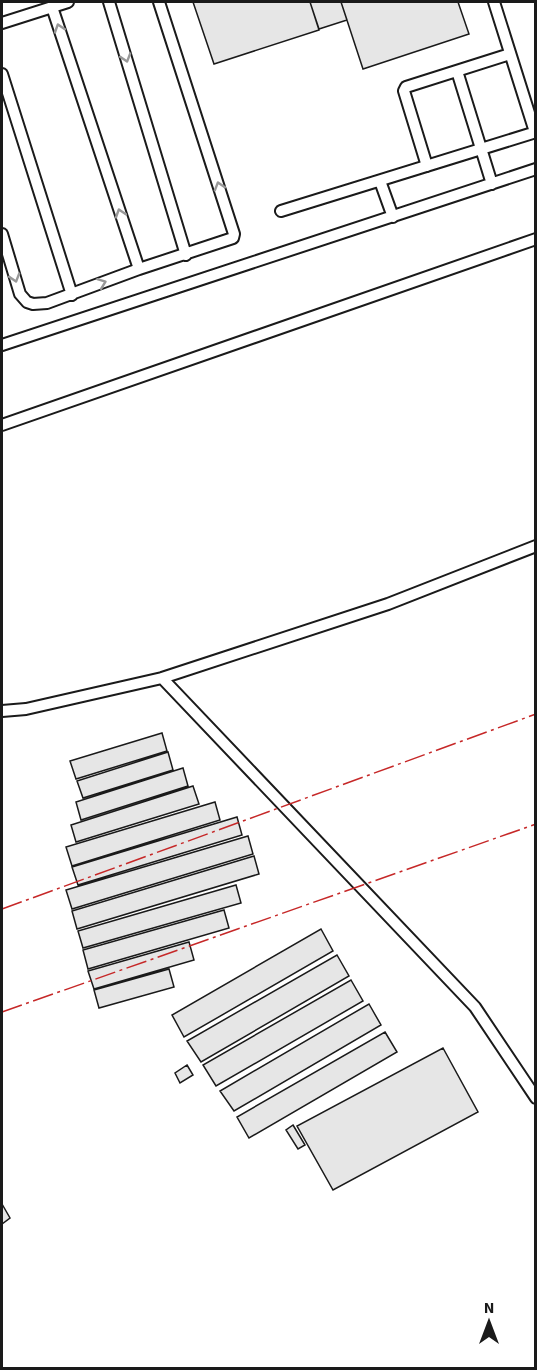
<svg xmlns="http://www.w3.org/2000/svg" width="537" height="1370" viewBox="0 0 537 1370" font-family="'Source Sans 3',sans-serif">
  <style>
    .building { fill: #e6e6e6; stroke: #1a1a1a; stroke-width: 1.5 }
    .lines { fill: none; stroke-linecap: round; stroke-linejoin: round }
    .lane-casing { stroke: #1a1a1a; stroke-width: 14 }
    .lane { stroke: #fff; stroke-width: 10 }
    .power { stroke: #c62828; stroke-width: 1.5; stroke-dasharray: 21 4.5 3 4.5; stroke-linecap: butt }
    .oneway { stroke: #989898 }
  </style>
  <rect width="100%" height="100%" fill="#fff"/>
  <path class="building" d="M193 2H310L319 30 214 64Z
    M310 2H341L347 20 319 29Z
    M341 2H458L469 34 363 69Z
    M162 733 167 751 76 779 70 761Z
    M168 752 173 770 83 798 77 781Z
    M183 768 188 786 81 820 76 802Z
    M193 786 199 804 76 842 71 825Z
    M215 802 220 820 72 866 66 847Z
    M237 817 242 835 78 885 72 867Z
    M248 836 253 854 72 909 66 890Z
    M254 856 259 874 77 929 72 911Z
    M236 885 241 903 83 948 78 931Z
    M224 910 229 928 88 969 83 950Z
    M321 929 333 951 184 1037 172 1015Z
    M189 942 194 960 94 989 88 971Z
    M337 955 349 976 201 1062 187 1041Z
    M169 969 174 987 99 1008 94 990Z
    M351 980 363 1001 216 1086 203 1065Z
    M369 1004 381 1025 234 1111 220 1091Z
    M385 1032 397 1052 249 1138 237 1117Z
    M443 1048 478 1112 333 1190 297 1126Z
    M187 1065 193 1075 180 1083 175 1073Z
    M293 1125 305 1145 298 1149 286 1130Z
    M2 1204 10 1218 2 1224Z"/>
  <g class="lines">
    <defs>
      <path id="lane" d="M109 2 186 255
        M494 2 535 132
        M52 7 139 269
        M2 23 68 2
        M457 71 492 184
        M2 74 72 295
        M427 166 404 91 406 87 510 54
        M380 181 393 217
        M281 211 536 132
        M2 234 20 294 27 302 33 304 47 303 139 269 233 238 234 234 159 2
        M2 345 536 169
        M2 425 536 239
        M162 678 475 1007 536 1098
        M2 711 26 709 162 678 388 604 536 546"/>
    </defs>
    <use href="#lane" class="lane-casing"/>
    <use href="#lane" class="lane"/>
    <path class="power" d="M2 909 536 714
      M2 1012 536 824"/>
  </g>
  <defs><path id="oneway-chevron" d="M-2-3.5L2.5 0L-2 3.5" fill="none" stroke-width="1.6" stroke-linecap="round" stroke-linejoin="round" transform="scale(1.5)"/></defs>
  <g class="oneway">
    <use href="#oneway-chevron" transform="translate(59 28) rotate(-108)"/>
    <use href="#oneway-chevron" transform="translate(126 58) rotate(73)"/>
    <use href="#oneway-chevron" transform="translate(219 186) rotate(-107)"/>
    <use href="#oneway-chevron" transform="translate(120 213) rotate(-108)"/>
    <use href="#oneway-chevron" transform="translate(15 278) rotate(73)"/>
    <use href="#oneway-chevron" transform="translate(102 283) rotate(-21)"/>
  </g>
  <rect width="537" height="1370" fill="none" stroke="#1a1a1a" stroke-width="6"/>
  <g transform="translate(489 1322)" stroke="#ffffff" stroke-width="4.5" paint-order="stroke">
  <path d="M0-4.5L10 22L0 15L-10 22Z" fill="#1a1a1a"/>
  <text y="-9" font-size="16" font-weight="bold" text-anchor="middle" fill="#1a1a1a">N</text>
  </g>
</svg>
